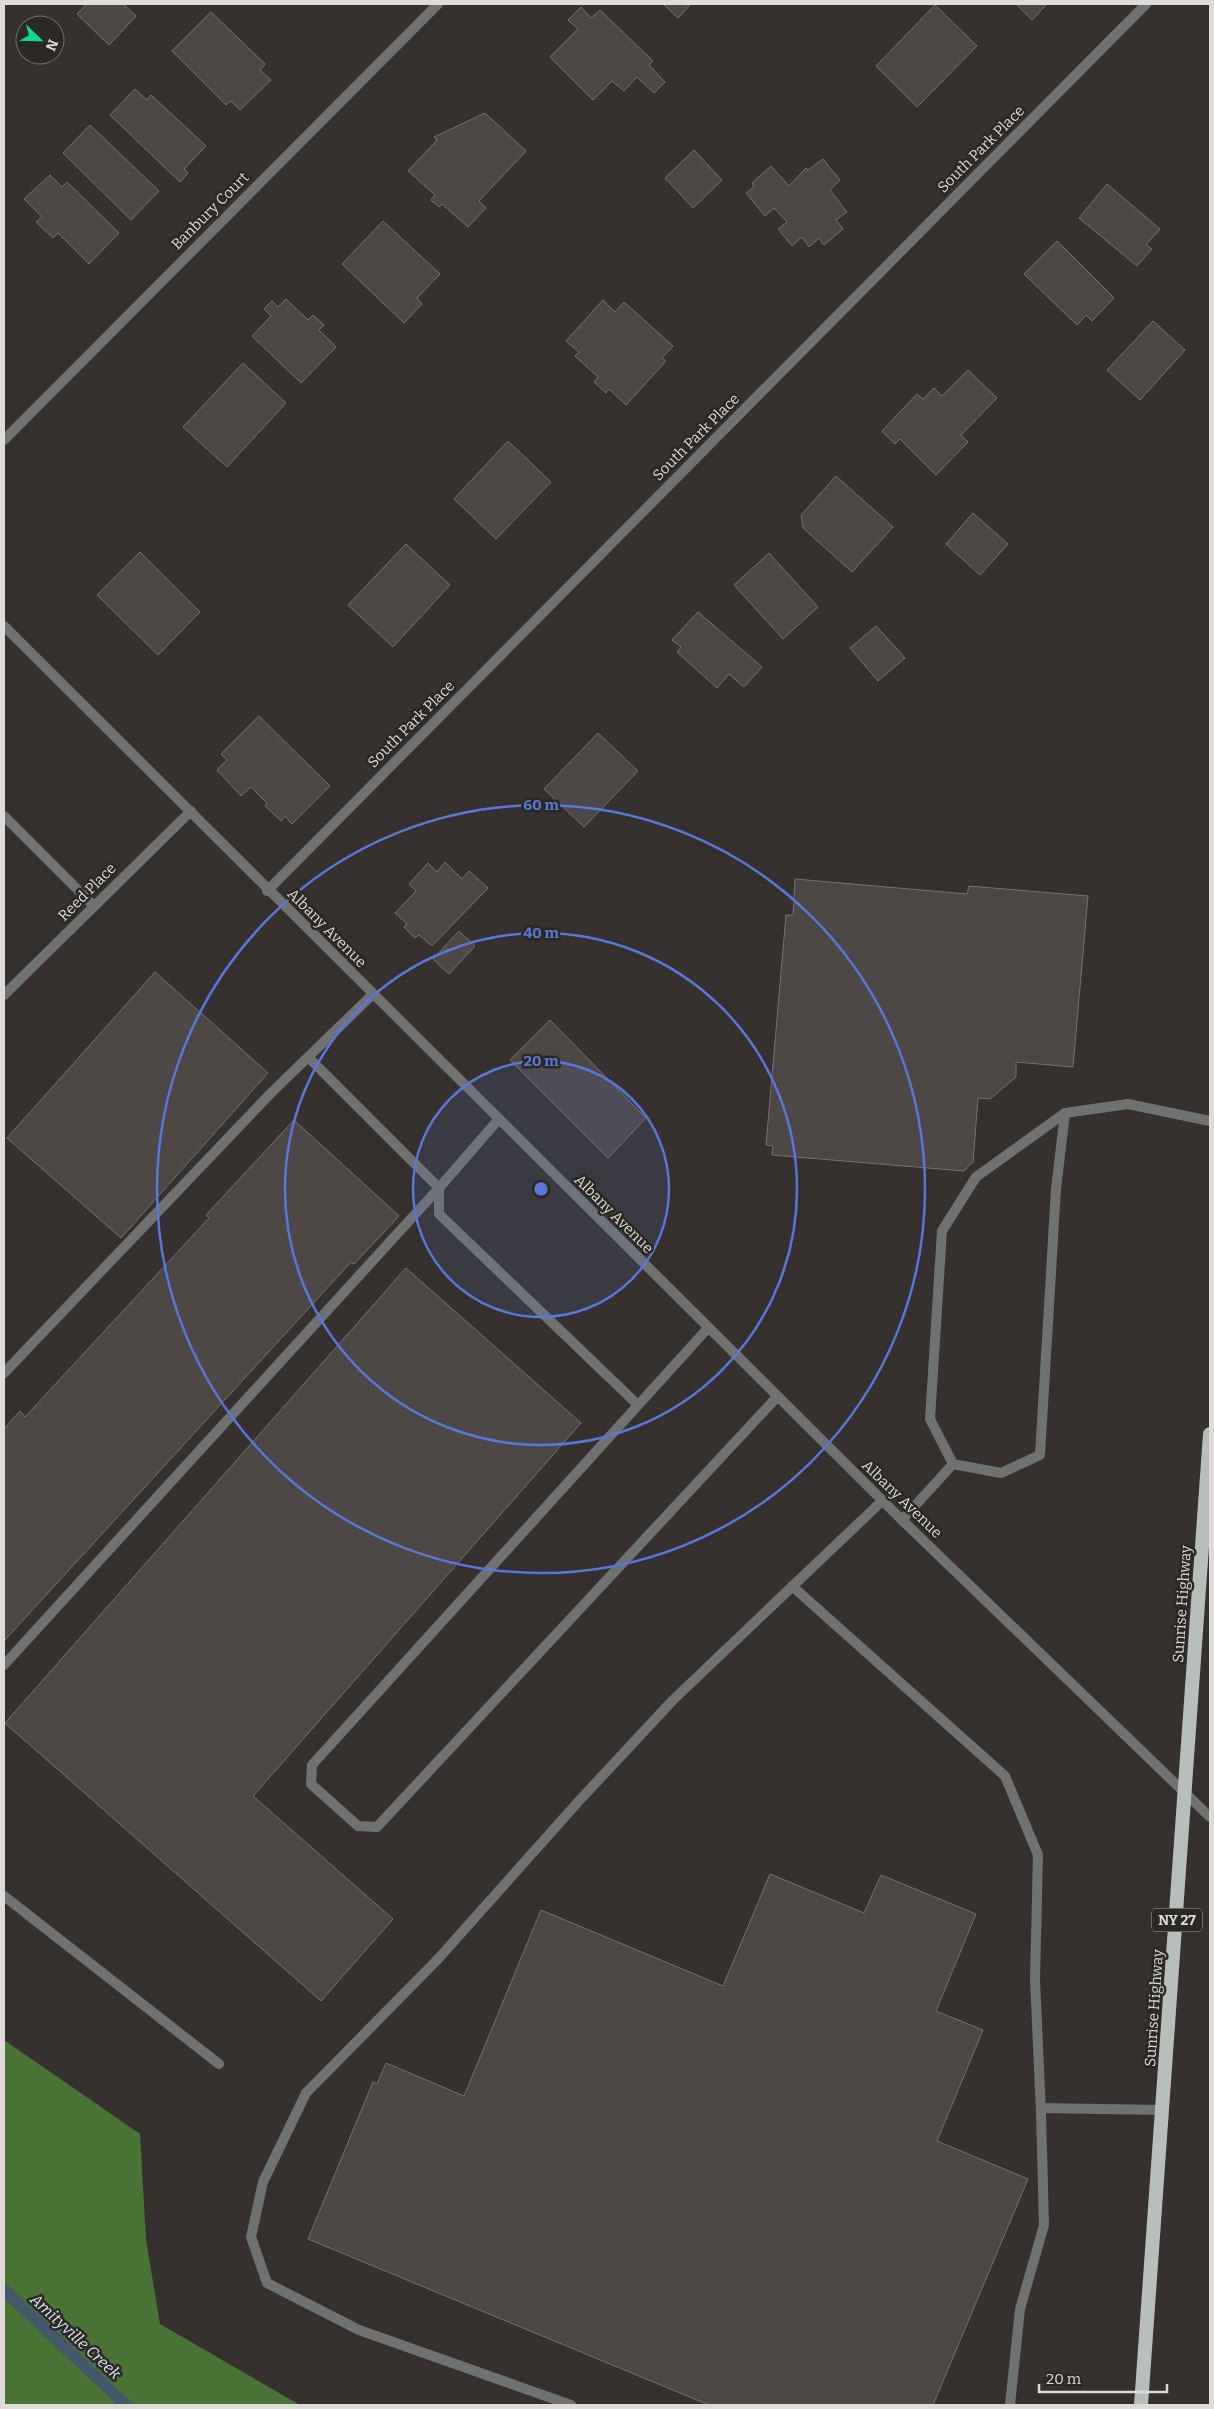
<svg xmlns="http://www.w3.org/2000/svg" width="1214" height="2409" viewBox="0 0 1214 2409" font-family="Bitter,serif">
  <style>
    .forest { fill: #497436 }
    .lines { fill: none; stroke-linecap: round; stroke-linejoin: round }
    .stream { stroke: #44586a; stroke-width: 12 }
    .building { fill: #4d4745; stroke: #77716f }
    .service { stroke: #6f7271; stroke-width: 10 }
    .minor { stroke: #6f7271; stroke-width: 10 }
    .tertiary { stroke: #6f7271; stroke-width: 10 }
    .trunk { stroke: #b7bebb; stroke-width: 14 }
    .ring { fill: none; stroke: #5778d8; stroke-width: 2.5 }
    .labels { text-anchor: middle; stroke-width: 5; stroke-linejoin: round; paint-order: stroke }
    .shield { fill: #2c2824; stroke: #a9a5a3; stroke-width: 1 }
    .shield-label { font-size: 14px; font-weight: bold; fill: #dedbd9 }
    .street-label { font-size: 15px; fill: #dedbd9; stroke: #2c2824 }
    .water-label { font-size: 16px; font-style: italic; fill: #d5e4f4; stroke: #2c2824 }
    .centre { fill: #5778d8; stroke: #2c2824; stroke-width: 2.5 }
    .ring-label { font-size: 15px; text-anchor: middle; font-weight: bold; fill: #5778d8; stroke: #2c2824; stroke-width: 5; stroke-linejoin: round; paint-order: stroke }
  </style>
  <rect width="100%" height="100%" fill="#36312e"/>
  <path class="forest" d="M4 2040 140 2134 146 2240 160 2324 300 2405H4Z"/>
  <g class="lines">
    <path class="stream" d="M4 2290 126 2405"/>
  </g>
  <path class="building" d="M87 4H123L136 16 109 45 77 14Z
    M663 4H691L678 18Z
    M1016 4H1047L1032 20Z
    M935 5 977 46 917 107 876 66Z
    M581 7 591 18 600 10 653 61 649 65 665 82 654 93 637 77 624 91 612 81 593 100 550 57 578 29 568 20Z
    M211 12 265 64 260 70 271 80 240 110 231 101 226 105 172 51Z
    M135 89 147 100 151 95 206 146 184 169 188 173 180 182 110 115Z
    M485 113 526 151 479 201 486 208 468 227 442 204 439 207 431 200 435 195 408 171 437 140 434 137Z
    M90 125 159 191 131 220 63 153Z
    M694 150 722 180 693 208 665 178Z
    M823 159 840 180 830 190 847 212 836 220 843 229 824 245 819 238 809 247 802 237 792 246 778 229 787 222 774 208 765 216 746 193 754 187 752 183 771 166 789 186 806 168 808 170Z
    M50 175 62 187 67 182 119 233 89 264 58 233 53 238 36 222 42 217 24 199Z
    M1107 184 1160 229 1146 245 1152 249 1137 266 1079 218Z
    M383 221 440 274 417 298 422 304 404 323 342 264Z
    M1057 241 1114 298 1092 321 1086 315 1077 325 1024 274Z
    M286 299 308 320 313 315 324 325 319 330 336 347 301 383 252 336 271 316 264 309 272 301 278 307Z
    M603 300 615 312 624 302 673 346 662 358 666 361 626 405 609 389 606 393 594 382 598 377 575 356 579 352 566 341Z
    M1153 321 1185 350 1140 400 1107 370Z
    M243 363 286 403 227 467 183 427Z
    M968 370 997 398 961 435 968 442 936 475 900 439 895 444 882 431 917 394 923 399 934 388 942 396Z
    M508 441 551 482 496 539 454 499Z
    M836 476 893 527 852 572 803 528 801 515Z
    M973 513 1008 544 980 575 946 544Z
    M406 544 450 585 393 647 348 605Z
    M140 552 200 612 158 655 97 595Z
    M769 553 818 607 783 639 734 585Z
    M698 612 762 667 744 687 729 674 717 688 677 652 681 647 672 640Z
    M876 626 905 658 878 681 850 648Z
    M259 716 330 786 292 824 285 816 281 821 265 806 267 803 251 787 241 796 217 770 227 760 221 754Z
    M598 733 638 771 584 827 544 789Z
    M445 862 462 879 469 871 488 888 432 946 419 935 415 938 404 927 407 924 395 913 416 891 409 884 428 863 437 872Z
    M795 879 967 894 969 886 1088 896 1073 1067 1016 1062V1077L990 1099 978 1098 973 1162 964 1171 772 1155 773 1146 766 1145 786 915H793Z
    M459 931 475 946 449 974 433 959Z
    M155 972 268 1073 121 1238 7 1138Z
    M550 1020 646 1118 608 1158 510 1060Z
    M294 1120 399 1216 354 1264 351 1262 4 1641V1429L20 1411 25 1417 209 1218 206 1215Z
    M406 1268 581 1423 253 1796 393 1919 321 2001 5 1723Z
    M770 1874 864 1913 881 1875 976 1914 936 2011 983 2030 937 2141 1028 2179 933 2405H709L308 2239 373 2082 377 2084 386 2063 464 2096 541 1910 723 1986Z"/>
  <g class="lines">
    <path class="service" d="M4 816 94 906
      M309 1058 439 1188V1214L638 1405
      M708 1328 312 1765 311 1784 358 1826 377 1827 777 1397
      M4 1373 271 1093 372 995
      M953 1464 1001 1473 1040 1455 1056 1189 1065 1113
      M902 1520 953 1464 930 1419 942 1231 976 1177 1065 1113 1128 1104 1210 1121
      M792 1586 1005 1776 1038 1855 1035 1979 1041 2113 1044 2225 1020 2309 1010 2405
      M4 1665 439 1188 498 1120
      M4 1896 219 2064
      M1041 2108 1163 2110
      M571 2405 359 2330 267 2283 251 2237 263 2182 306 2093 438 1959 578 1802 673 1700 882 1501"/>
    <path class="minor" d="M4 440 438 4
      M267 891 1146 4
      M4 995 191 811"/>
    <path class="tertiary" d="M4 626 902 1520 1210 1817"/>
    <path class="trunk" d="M1141 2405 1210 1434"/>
  </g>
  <circle cx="541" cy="1189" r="128" fill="#5778d8" fill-opacity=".12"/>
  <g class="ring">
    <circle cx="541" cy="1189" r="128"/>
    <circle cx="541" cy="1189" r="256"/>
    <circle cx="541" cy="1189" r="384"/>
  </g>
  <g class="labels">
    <rect class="shield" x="1152" y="1908.5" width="50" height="23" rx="4"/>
    <g class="shield-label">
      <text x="1177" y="1925">NY 27</text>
    </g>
    <g class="street-label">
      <text transform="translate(981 149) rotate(-45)" y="5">South Park Place</text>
      <text transform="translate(210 211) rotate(-45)" y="5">Banbury Court</text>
      <text transform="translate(696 437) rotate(-45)" y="5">South Park Place</text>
      <text transform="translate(411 724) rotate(-45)" y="5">South Park Place</text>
      <text transform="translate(87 892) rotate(-45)" y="5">Reed Place</text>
      <text transform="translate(327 928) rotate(45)" y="5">Albany Avenue</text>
      <text transform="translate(614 1214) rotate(45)" y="5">Albany Avenue</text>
      <text transform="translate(902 1499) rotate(44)" y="5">Albany Avenue</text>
      <text transform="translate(1182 1604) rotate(-86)" y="5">Sunrise Highway</text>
      <text transform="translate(1154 2008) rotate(-86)" y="5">Sunrise Highway</text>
    </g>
    <g class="water-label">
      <text transform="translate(76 2336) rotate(43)" y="6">Amityville Creek</text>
    </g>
  </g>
  <circle cx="541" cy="1189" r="8" class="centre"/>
  <g class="ring-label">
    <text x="541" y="810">60 m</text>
    <text x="541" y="938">40 m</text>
    <text x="541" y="1066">20 m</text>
  </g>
  <rect width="1214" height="2409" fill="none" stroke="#dedbd9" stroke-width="10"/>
  <g transform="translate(40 40) rotate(113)"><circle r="24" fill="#2c2824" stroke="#73706c"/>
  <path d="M0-4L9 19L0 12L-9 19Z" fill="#0dd98a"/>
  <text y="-8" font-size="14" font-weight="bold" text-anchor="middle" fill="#dedbd9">N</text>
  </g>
  <path d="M1039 2384v8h128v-8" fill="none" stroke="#dedbd9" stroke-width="2.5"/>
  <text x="1046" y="2384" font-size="15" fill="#dedbd9" stroke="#2c2824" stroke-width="4" paint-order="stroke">20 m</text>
</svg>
